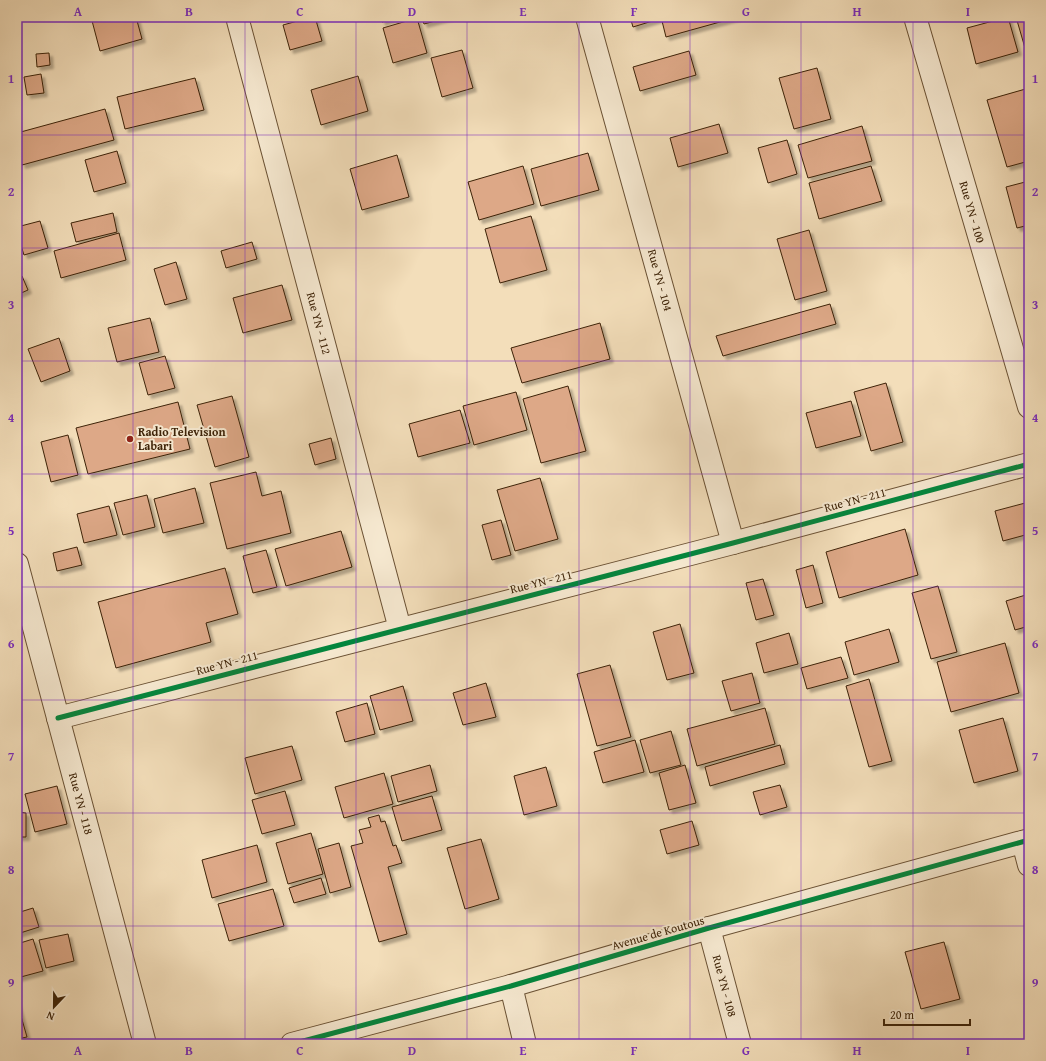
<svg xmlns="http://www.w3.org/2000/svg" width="1046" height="1061" viewBox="0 0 1046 1061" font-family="'Gentium Book Plus',serif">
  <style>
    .building { fill: #dda887; stroke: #3c2207; filter: url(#shadow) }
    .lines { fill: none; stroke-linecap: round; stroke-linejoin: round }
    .minor-casing { stroke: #6a5134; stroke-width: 24 }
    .minor { stroke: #f7ead2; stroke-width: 22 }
    .cycleway-casing { stroke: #f7ead2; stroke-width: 8 }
    .cycleway { stroke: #00873e; stroke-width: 5 }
    .grid { fill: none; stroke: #7b2cbf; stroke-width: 1; stroke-opacity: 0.55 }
    .poi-dot { fill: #8f2418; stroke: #f7ead2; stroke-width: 1.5 }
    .labels { text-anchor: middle; stroke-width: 4; stroke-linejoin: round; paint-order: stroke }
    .street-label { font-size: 12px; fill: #3c2207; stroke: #f7ead2 }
    .poi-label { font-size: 12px; font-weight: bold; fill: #3c2207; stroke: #f7ead2; text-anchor: start }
    .neatline { fill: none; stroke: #7b2cbf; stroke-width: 1.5 }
    .grid-label { font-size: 13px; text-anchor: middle; font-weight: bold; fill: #7b2cbf }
  </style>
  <defs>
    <filter id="shadow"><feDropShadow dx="3.5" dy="3.5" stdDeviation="1" flood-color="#0004"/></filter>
  </defs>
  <rect width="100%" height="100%" fill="#f3deba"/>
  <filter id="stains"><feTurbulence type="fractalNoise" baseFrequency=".005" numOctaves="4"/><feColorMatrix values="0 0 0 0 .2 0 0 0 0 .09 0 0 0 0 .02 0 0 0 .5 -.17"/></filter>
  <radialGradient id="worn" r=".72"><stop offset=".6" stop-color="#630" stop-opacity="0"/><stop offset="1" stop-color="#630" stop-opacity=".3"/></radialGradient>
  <path class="building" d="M91 17H136L142 39 100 51Z
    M312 17H315L322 41 290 50 283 25Z
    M381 17H398L382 22Z
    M421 17H450L424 24Z
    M630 17H658L659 19 633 27Z
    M661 17H738L666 37Z
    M1008 17 1018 52 976 64 967 28Z
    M1016 17H1029V47L1025 48Z
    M417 18 427 53 393 63 383 28Z
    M462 50 473 88 442 97 431 58Z
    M689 51 696 75 640 91 633 67Z
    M49 53 50 65 37 67 36 54Z
    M817 68 831 119 794 129 779 78Z
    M41 74 44 93 27 95 24 77Z
    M358 76 368 111 321 125 311 90Z
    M195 78 204 110 125 129 117 97Z
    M1029 88V161L1007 167 987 100Z
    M105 109 114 140 22 165 17 148V133Z
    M719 124 728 153 678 167 670 138Z
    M862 126 872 161 808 178 798 145Z
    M787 140 797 174 768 183 758 148Z
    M117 151 126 183 94 192 85 160Z
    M588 153 599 190 541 206 531 169Z
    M397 155 409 197 362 210 350 169Z
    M523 166 534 204 479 220 468 182Z
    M871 166 882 201 819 219 809 183Z
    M1029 181V225L1017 228 1006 187Z
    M113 213 117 232 76 242 71 223Z
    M531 216 547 270 500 283 485 229Z
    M40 221 48 248 24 255 17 233V227Z
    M809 230 827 291 795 300 777 239Z
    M119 233 126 260 61 278 54 251Z
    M252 242 257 259 226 268 221 251Z
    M176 262 187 299 165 305 154 269Z
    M22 276 28 290 19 294 17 289V278Z
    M282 285 292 320 243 333 233 298Z
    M830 304 836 324 723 356 716 336Z
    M150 318 159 352 117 362 108 328Z
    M600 323 610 359 522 383 511 348Z
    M59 338 70 371 41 382 28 349Z
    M165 356 175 388 148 395 139 363Z
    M886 383 903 442 871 451 854 392Z
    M568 386 586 451 541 463 523 399Z
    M516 392 527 430 474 445 463 406Z
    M232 396 249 457 215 467 197 405Z
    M851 401 861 436 816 448 806 413Z
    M178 402 190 449 88 474 76 428Z
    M460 410 470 443 418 457 409 424Z
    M68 435 78 475 51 482 41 442Z
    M331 438 336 459 315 465 309 444Z
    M256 472 262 496 281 491 291 533 227 549 210 483Z
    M540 478 558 539 515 551 497 490Z
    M195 488 204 523 163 533 154 499Z
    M147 495 155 527 123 535 114 503Z
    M1029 502V534L1003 541 995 511Z
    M109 506 117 535 84 543 77 514Z
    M501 520 511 555 492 560 482 525Z
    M905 529 918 575 839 598 826 552Z
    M341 531 352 567 286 586 275 549Z
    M77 547 82 565 57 571 53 553Z
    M266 550 277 587 253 593 243 556Z
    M813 565 823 603 806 608 796 570Z
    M225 568 238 614 206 623 211 642 116 668 98 602Z
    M763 579 774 615 756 620 746 583Z
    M938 586 957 652 931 659 912 593Z
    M1029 594V626L1015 630 1006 601Z
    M680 624 694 673 667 680 653 632Z
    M889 629 899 662 854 675 845 642Z
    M789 633 798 664 764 673 756 643Z
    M1005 643 1019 693 951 712 937 662Z
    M841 657 848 678 807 689 801 668Z
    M610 665 631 737 597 746 577 674Z
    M752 673 760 703 731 711 722 681Z
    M869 679 892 761 869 767 846 686Z
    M486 683 496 717 463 725 453 693Z
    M403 686 413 721 380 730 370 696Z
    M367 703 375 734 345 742 336 712Z
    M765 708 775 744 697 766 687 729Z
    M1003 718 1018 771 974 783 959 730Z
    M671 731 681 765 650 773 640 740Z
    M635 740 644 772 603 783 594 752Z
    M780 745 785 764 710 786 705 767Z
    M292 746 302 780 255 794 245 758Z
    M430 765 437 791 398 802 391 776Z
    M685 765 696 803 669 810 659 773Z
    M546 767 557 806 524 815 514 776Z
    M384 773 393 804 344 818 335 787Z
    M780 785 787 807 760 815 753 792Z
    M57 786 67 824 35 832 25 794Z
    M285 791 295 825 262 834 252 800Z
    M432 796 442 830 402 841 392 807Z
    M18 812 26 813V837H18Z
    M379 815 381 822 385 821 393 846 396 845 402 863 388 867 407 934 379 942 351 846 363 843 359 830 371 827 368 818Z
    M692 821 699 845 667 854 660 830Z
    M311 833 323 874 288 884 276 843Z
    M481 839 499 899 465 909 447 848Z
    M339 843 351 887 330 893 318 849Z
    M257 845 267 882 212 898 202 860Z
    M321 878 326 894 294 903 289 888Z
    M273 889 284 926 229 941 218 904Z
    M33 908 39 927 17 934V913Z
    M68 934 74 961 46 968 39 940Z
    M33 939 43 971 17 978V944Z
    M944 942 960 999 921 1009 905 952Z
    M17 1002 27 1037 17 1039Z"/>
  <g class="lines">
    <defs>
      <g id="minor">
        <path id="s1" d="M237 17 400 629"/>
        <path id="s2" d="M587 17 733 543"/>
        <path id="s3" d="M915 17 1029 407"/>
        <path id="s4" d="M17 564 145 1044"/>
        <path d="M58 718 733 543 1029 464"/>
        <path d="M1023 842 1029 865"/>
        <path id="s5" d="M709 928 740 1044"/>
        <path d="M511 986 525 1044"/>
        <path d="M292 1044 511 986 709 928 1029 840"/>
      </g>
    </defs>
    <use href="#minor" class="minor-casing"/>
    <use href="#minor" class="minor"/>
    <defs>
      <path id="cycleway" d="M58 718 733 543 1029 464
        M292 1044 511 986 709 928 1029 840"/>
    </defs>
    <use href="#cycleway" class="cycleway-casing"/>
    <use href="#cycleway" class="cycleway"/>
  </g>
  <path class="grid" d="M133 17V1044M245 17V1044M356 17V1044M467 17V1044M579 17V1044M690 17V1044M801 17V1044M913 17V1044M17 135H1029M17 248H1029M17 361H1029M17 474H1029M17 587H1029M17 700H1029M17 813H1029M17 926H1029"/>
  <circle class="poi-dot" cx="130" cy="439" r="4"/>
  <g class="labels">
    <g class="street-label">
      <text dy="4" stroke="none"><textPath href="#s3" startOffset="203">Rue YN - 100</textPath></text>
      <text dy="4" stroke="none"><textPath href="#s2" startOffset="273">Rue YN - 104</textPath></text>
      <text dy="4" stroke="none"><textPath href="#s1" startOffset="317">Rue YN - 112</textPath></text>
      <text transform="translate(855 500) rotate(-15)" y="4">Rue YN - 211</text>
      <text transform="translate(541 582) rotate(-14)" y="4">Rue YN - 211</text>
      <text transform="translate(227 663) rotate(-15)" y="4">Rue YN - 211</text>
      <text dy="4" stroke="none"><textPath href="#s4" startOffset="248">Rue YN - 118</textPath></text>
      <text transform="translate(658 933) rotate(-16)" y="4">Avenue de Koutous</text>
      <text dy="4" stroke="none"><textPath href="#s5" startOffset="60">Rue YN - 108</textPath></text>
    </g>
    <g class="poi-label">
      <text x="138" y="436">Radio Television<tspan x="138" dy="14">Labari</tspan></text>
    </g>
  </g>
  <rect width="1046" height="1061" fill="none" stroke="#f3deba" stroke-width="44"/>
  <g transform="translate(54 1007) rotate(202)" stroke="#f7ead2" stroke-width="3" paint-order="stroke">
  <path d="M0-3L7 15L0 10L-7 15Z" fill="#3c2207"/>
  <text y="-6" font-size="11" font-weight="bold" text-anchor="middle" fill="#3c2207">N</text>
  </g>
  <path d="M884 1019v6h86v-6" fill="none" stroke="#3c2207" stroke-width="2"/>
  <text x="890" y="1019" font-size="12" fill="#3c2207" stroke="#f7ead2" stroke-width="3" paint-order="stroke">20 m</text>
  <rect x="22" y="22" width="1002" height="1017" class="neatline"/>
  <g class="grid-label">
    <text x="78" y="16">A</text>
    <text x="189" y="16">B</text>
    <text x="300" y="16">C</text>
    <text x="412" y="16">D</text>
    <text x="523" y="16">E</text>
    <text x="634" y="16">F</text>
    <text x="746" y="16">G</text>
    <text x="857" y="16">H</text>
    <text x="968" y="16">I</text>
    <text x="11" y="83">1</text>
    <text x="1035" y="83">1</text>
    <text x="11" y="196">2</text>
    <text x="1035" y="196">2</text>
    <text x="11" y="309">3</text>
    <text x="1035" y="309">3</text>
    <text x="11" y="422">4</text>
    <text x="1035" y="422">4</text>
    <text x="11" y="535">5</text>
    <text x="1035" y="535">5</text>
    <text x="11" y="648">6</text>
    <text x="1035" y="648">6</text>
    <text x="11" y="761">7</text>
    <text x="1035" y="761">7</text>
    <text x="11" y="874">8</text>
    <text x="1035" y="874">8</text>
    <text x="11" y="987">9</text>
    <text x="1035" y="987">9</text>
    <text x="78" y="1055">A</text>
    <text x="189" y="1055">B</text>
    <text x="300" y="1055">C</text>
    <text x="412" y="1055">D</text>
    <text x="523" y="1055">E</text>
    <text x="634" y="1055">F</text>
    <text x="746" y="1055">G</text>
    <text x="857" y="1055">H</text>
    <text x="968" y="1055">I</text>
  </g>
  <rect width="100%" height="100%" filter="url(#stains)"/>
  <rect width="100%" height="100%" fill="url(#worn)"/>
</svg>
